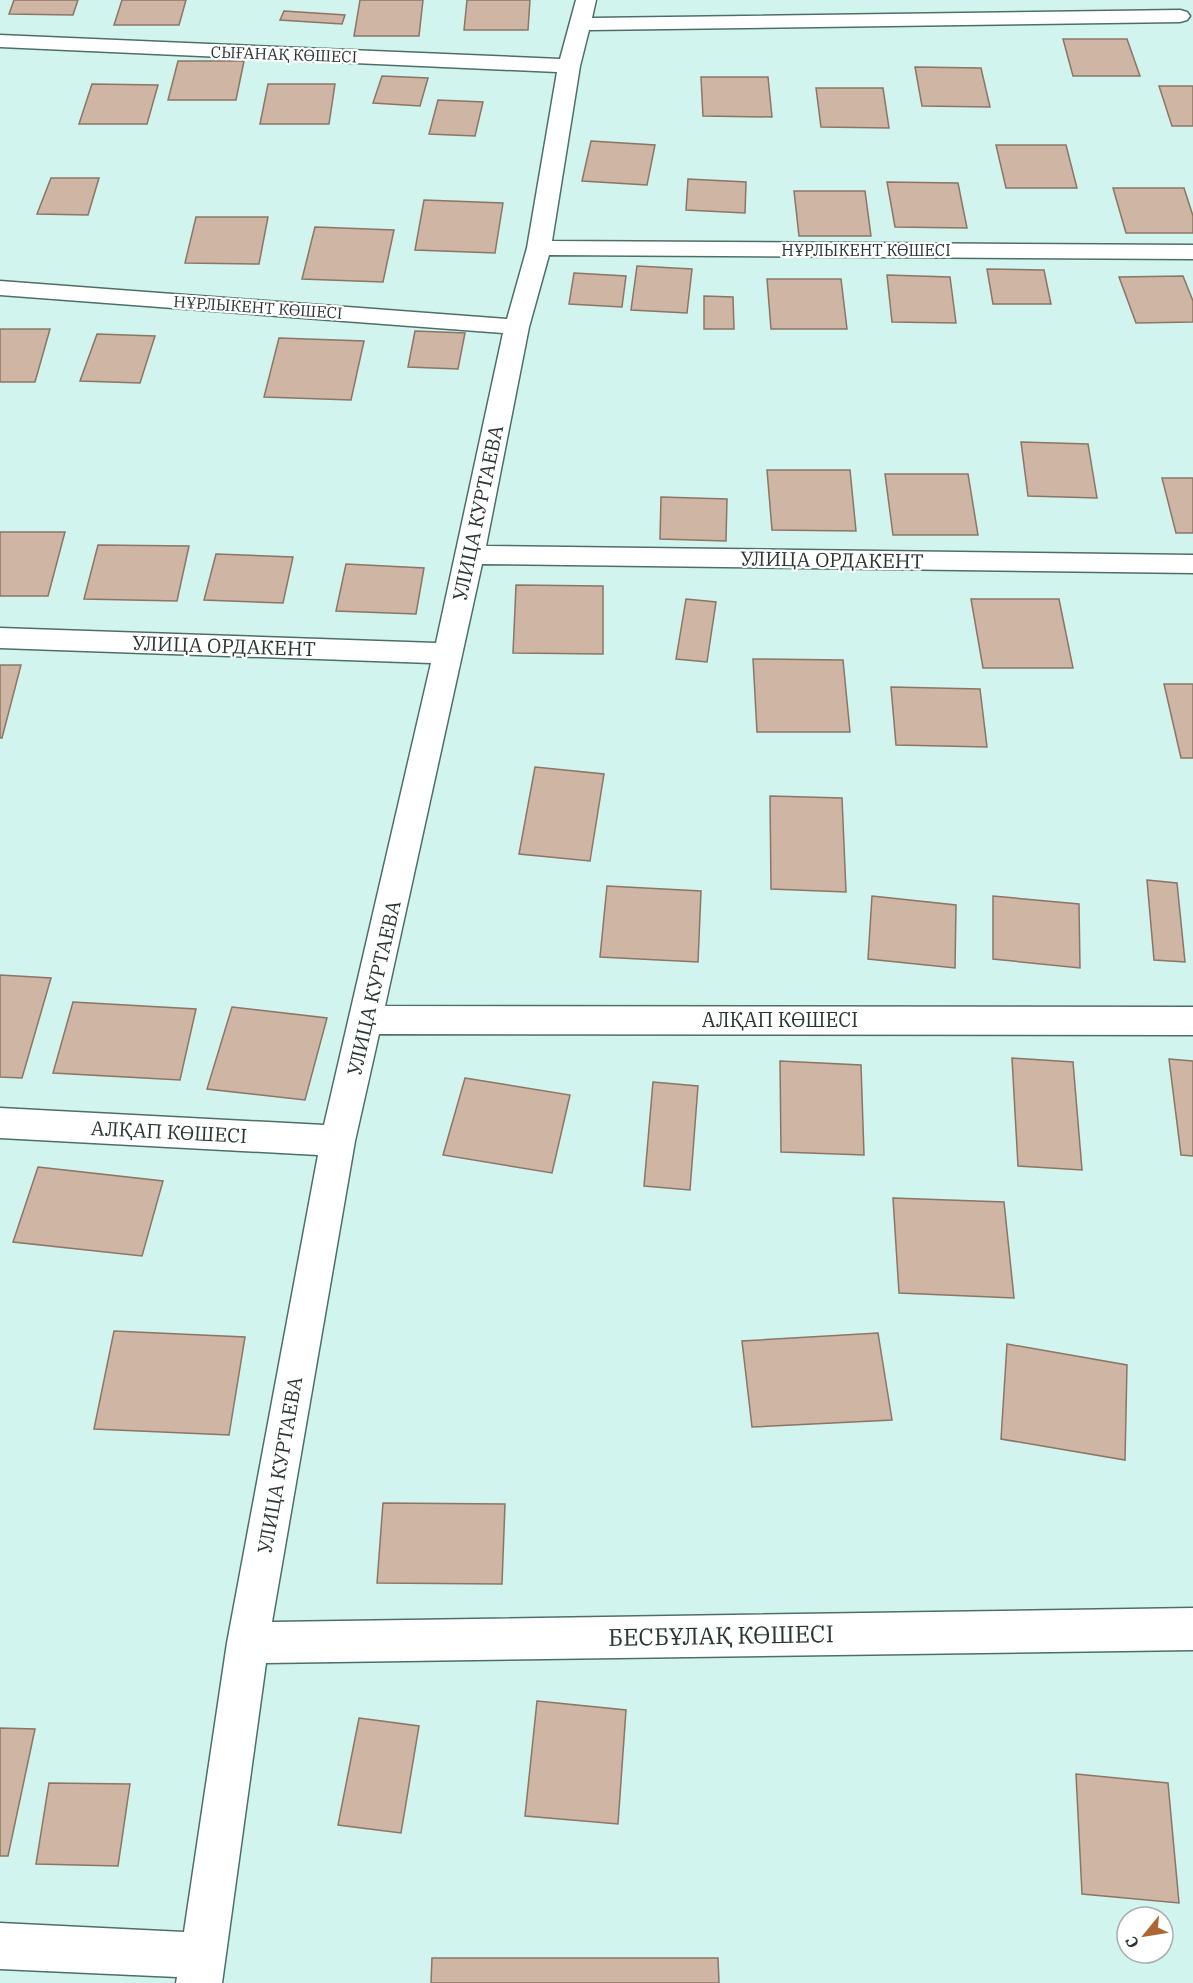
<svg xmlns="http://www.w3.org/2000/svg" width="1193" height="1983" viewBox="0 0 1193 1983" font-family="'IBM Plex Serif',serif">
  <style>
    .building { fill: #ceb5a4; stroke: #8c7565; stroke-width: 1.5 }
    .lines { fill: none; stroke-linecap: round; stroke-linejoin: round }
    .minor-casing { stroke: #4f6e6a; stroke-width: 3 }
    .minor { fill: #fff; fill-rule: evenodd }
    .labels { text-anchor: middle; stroke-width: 4.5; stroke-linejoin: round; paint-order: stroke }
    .far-street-label { font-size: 16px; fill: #293634; stroke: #fff }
    .street-label { font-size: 20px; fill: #293634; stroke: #fff }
    .near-street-label { font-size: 24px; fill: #293634; stroke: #fff }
  </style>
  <rect width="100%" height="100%" fill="#d1f4ee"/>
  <path class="building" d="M14 0H78L73 15 9 14Z
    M122 0H186L179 25H114Z
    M360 0H423L419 36H354Z
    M467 0H530L528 30H464Z
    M284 11 345 15 342 24 280 20Z
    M1063 39H1127L1140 76H1073Z
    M178 61H244L236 100H168Z
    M915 67 981 68 990 107 922 106Z
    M382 76 428 78 420 106 373 103Z
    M701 77H768L772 117 703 116Z
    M92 84 158 85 147 124H79Z
    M268 84H335L329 124H260Z
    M1159 86H1193V126H1172Z
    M816 88H883L889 128 821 127Z
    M438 100 483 102 475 136 429 134Z
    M591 141 655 145 647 185 582 181Z
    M996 145H1066L1077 188H1006Z
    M51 178H99L88 215 37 214Z
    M688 179 746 182 745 213 686 210Z
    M887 182 958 183 967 228 895 227Z
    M1113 188H1184L1193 216V233H1126Z
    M794 191H865L871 236H799Z
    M424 200 503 203 495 253 415 250Z
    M196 217H268L259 264 185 263Z
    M315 227 394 230 383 282 302 279Z
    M637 266 692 269 687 313 631 310Z
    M987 269 1044 270 1051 304H993Z
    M574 273 626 276 622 307 569 304Z
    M887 275 950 277 956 323 892 322Z
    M1183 276 1193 301V322L1136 323 1119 277Z
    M767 279H841L847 329H771Z
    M704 296 733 297 734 329H704Z
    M0 329H50L35 382H0Z
    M415 331 465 333 458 369 408 367Z
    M97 334 155 336 140 383 80 381Z
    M279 338 364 341 351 400 264 397Z
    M1021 442 1088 444 1097 498 1028 496Z
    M767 470H850L856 531 772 530Z
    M885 474H968L978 535H893Z
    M1162 478H1193V533H1176Z
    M661 497 727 499 726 541 660 539Z
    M0 532H65L48 596H0Z
    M98 545 189 546 177 601 84 599Z
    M216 554 293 557 283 603 204 600Z
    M346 564 424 568 416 614 336 611Z
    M516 585 603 586V654L513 653Z
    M686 599 716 602 707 662 676 659Z
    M971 599H1059L1073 668H983Z
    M753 659 843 660 850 732H757Z
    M0 665H21L2 738H0Z
    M1164 684H1193V758H1181Z
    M891 687 980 689 987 747 896 745Z
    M535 767 604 774 590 861 519 854Z
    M770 796 842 798 846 892 771 889Z
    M1147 880 1177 883 1185 962 1154 960Z
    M607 886 701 891 698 962 600 957Z
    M872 896 956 905 955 968 868 959Z
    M993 896 1079 904 1080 968 993 959Z
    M0 975 51 978 22 1078 0 1077Z
    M73 1002 196 1009 180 1080 53 1073Z
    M232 1007 327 1018 305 1100 207 1089Z
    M1012 1058 1073 1062 1082 1170 1018 1166Z
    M1169 1059 1193 1061V1156L1181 1155Z
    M780 1061 861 1065 864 1155 781 1152Z
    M465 1078 570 1095 552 1173 443 1155Z
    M653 1082 698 1086 690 1190 644 1186Z
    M38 1167 163 1181 142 1256 13 1242Z
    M893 1198 1004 1202 1014 1298 899 1293Z
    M114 1331 245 1337 229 1435 94 1429Z
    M878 1333 892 1420 752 1427 742 1341Z
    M1007 1344 1127 1365 1125 1460 1001 1439Z
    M383 1503 505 1504 502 1584 377 1583Z
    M537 1701 626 1710 618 1824 525 1816Z
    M359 1718 419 1726 401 1833 338 1825Z
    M0 1728 35 1729 8 1856H0Z
    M1076 1774 1168 1783 1179 1903 1082 1894Z
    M49 1783 130 1784 118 1866 36 1864Z
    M432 1958H718L719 1983H431Z"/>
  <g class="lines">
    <defs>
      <path id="minor" d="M576 0H596L592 18 1180 10 1187 12 1190 16 1187 20 1180 22 589 30 580 66 552 241 1193 245V259L549 255 529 327 486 546 1193 555V573L482 564 385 1006 1193 1007V1035L379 1034 355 1141 272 1622 1193 1608V1650L266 1663 222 1983H176L177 1977 0 1969V1923L184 1932 227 1643 318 1155 0 1138V1108L324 1125 431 663 0 648V628L436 643 503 333 0 295V281L507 319 527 248 557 72 0 47V35L560 59Z"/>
    </defs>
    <use href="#minor" class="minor-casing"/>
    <use href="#minor" class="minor"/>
  </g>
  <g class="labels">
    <g class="far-street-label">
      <text transform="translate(284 54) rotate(2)" y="6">СЫҒАНАҚ КӨШЕСІ</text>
      <text x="866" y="256">НҰРЛЫКЕНТ КӨШЕСІ</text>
      <text transform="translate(258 307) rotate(4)" y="6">НҰРЛЫКЕНТ КӨШЕСІ</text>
    </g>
    <g class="street-label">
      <text transform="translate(478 513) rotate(-78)" y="7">УЛИЦА КУРТАЕВА</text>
      <text transform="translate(832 560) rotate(1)" y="7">УЛИЦА ОРДАКЕНТ</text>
      <text transform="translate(224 646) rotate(2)" y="7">УЛИЦА ОРДАКЕНТ</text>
      <text transform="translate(374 988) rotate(-77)" y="7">УЛИЦА КУРТАЕВА</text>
      <text x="780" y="1027">АЛҚАП КӨШЕСІ</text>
      <text transform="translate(169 1132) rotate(3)" y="7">АЛҚАП КӨШЕСІ</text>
      <text transform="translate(280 1465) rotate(-80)" y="7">УЛИЦА КУРТАЕВА</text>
    </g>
    <g class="near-street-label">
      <text transform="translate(721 1636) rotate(-1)" y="8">БЕСБҰЛАҚ КӨШЕСІ</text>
    </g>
  </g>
  <g transform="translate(1145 1935) rotate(240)"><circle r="28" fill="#ffffff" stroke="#a9afae" stroke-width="1.5"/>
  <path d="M0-4.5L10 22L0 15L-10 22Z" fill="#ab6835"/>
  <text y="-9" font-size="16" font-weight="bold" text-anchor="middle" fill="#293634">С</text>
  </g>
</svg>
